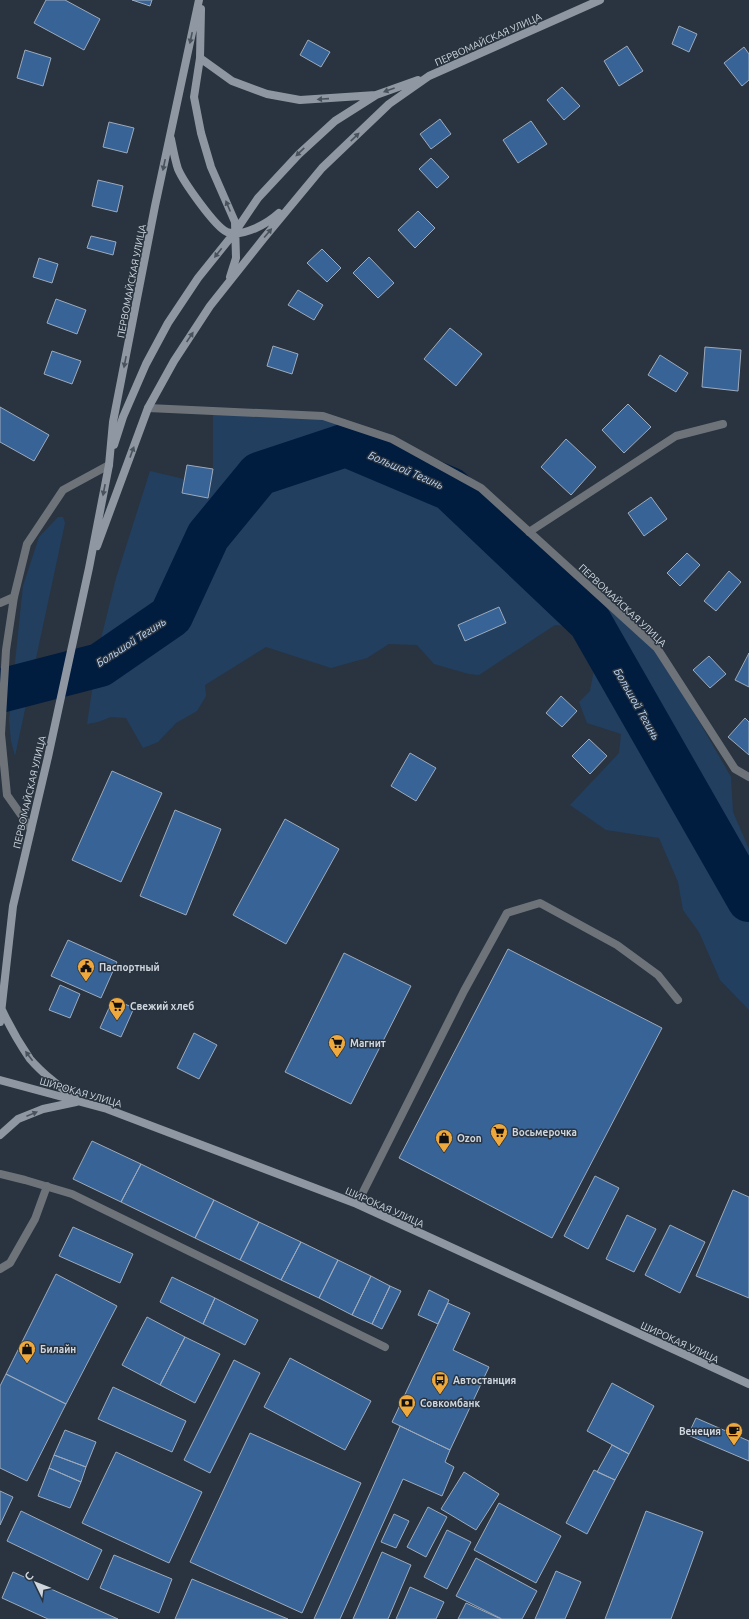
<svg xmlns="http://www.w3.org/2000/svg" width="749" height="1619" viewBox="0 0 749 1619" font-family="Ubuntu,sans-serif">
  <style>
    .green { fill: #223f60 }
    .lines { fill: none; stroke-linecap: round; stroke-linejoin: round }
    .river { stroke: #001c3f; stroke-width: 44 }
    .building { fill: #376397; stroke: #9eaaba }
    .lane { stroke: #6e737a; stroke-width: 8 }
    .street { stroke: #6e737a; stroke-width: 8 }
    .secondary { stroke: #8f98a2; stroke-width: 8 }
    .oneway { fill: #48525d }
    .labels { text-anchor: middle; stroke-width: 3; stroke-linejoin: round; paint-order: stroke }
    .street-label { font-size: 10px; fill: #cfd6de; stroke: #293440 }
    .poi-label { font-size: 10px; font-weight: bold; fill: #cfd6de; stroke: #293440; text-anchor: start }
    .water-label { font-size: 11px; font-style: italic; fill: #c0d9f8; stroke: #293440 }
  </style>
  <rect width="100%" height="100%" fill="#293440"/>
  <path class="green" d="M213 411 323 416 392 439 481 488 657 648 731 777 733 812 749 849V1010L720 980 699 932 683 910 678 882 659 838 606 830 570 805 619 753 621 734 587 723 579 702 590 691 596 659 584 628 555 625 479 675 469 674 434 664 417 645 389 644 367 658 331 668 266 647 205 685 206 696 197 711 176 723 158 742 143 748 126 718 111 717 98 722 87 724 98 651 116 578 150 471 184 479 182 493 208 498 213 469Z
    M58 517H63L65 523 15 756 11 741 9 720 23 586 39 537Z"/>
  <g class="lines">
    <path class="river" d="M0 691 100 665 171 616 208 536 259 474 346 445 450 489 590 622 749 900"/>
  </g>
  <path class="building" d="M46 0H65L100 19 84 50 34 23Z
    M132 0H152L150 6Z
    M679 26 697 34 689 52 672 44Z
    M308 40 330 52 321 67 300 55Z
    M627 46 643 71 619 86 604 61Z
    M744 47 749 54V80L742 86 724 63Z
    M25 50 51 58 43 86 17 78Z
    M562 87 580 106 564 120 547 100Z
    M440 119 451 134 431 149 420 134Z
    M531 121 547 144 518 163 503 140Z
    M109 122 134 128 127 153 103 147Z
    M431 158 449 177 437 188 419 169Z
    M98 180 123 186 117 212 92 206Z
    M418 211 435 228 415 248 398 230Z
    M91 236 116 242 113 255 87 248Z
    M322 249 341 268 327 282 307 263Z
    M369 257 394 283 378 298 353 273Z
    M39 258 58 264 52 283 33 277Z
    M298 290 323 305 314 320 288 305Z
    M56 299 86 310 77 334 47 323Z
    M450 328 482 354 456 386 424 359Z
    M273 346 298 354 292 374 267 366Z
    M705 347 741 350 738 391 702 387Z
    M52 351 81 361 72 384 44 374Z
    M660 355 688 373 676 392 648 375Z
    M628 404 651 427 624 453 602 430Z
    M0 407 49 435 34 461 0 442Z
    M566 439 596 467 571 495 541 467Z
    M187 465 213 469 208 498 182 493Z
    M651 497 667 519 644 536 628 513Z
    M687 553 700 565 680 586 667 573Z
    M729 571 741 582 716 611 704 601Z
    M499 607 506 623 465 641 458 625Z
    M749 653V687L735 680Z
    M709 656 726 674 710 688 693 670Z
    M561 696 577 711 562 727 546 713Z
    M745 718 749 722V755L728 737Z
    M589 739 607 756 590 774 572 756Z
    M410 753 436 768 416 801 391 786Z
    M112 771 162 793 121 882 72 860Z
    M175 810 221 829 186 915 140 896Z
    M285 819 339 849 286 944 233 915Z
    M68 940 117 962 101 998 51 976Z
    M508 949 662 1028 552 1238 399 1158Z
    M344 953 411 986 351 1104 285 1072Z
    M60 985 80 994 70 1018 49 1010Z
    M113 999 134 1008 121 1037 100 1028Z
    M194 1033 217 1045 199 1079 177 1068Z
    M92 1141 141 1164 121 1202 73 1179Z
    M141 1164 214 1200 195 1238 121 1202Z
    M595 1176 619 1188 588 1249 564 1236Z
    M733 1190 749 1197V1298L696 1276Z
    M214 1200 259 1222 240 1260 195 1238Z
    M627 1215 656 1229 634 1272 606 1259Z
    M259 1222 301 1242 281 1280 240 1260Z
    M670 1225 705 1242 680 1293 645 1275Z
    M73 1227 133 1254 120 1283 59 1256Z
    M301 1242 338 1260 319 1298 281 1280Z
    M338 1260 371 1276 352 1315 319 1298Z
    M56 1274 117 1306 66 1404 6 1374Z
    M371 1276 390 1286 372 1324 352 1315Z
    M172 1277 215 1298 203 1324 160 1302Z
    M390 1286 401 1291 382 1329 372 1324Z
    M429 1290 449 1300 438 1324 418 1315Z
    M215 1298 258 1320 245 1345 203 1324Z
    M448 1303 470 1313 453 1350 489 1367 450 1450 392 1422Z
    M147 1317 185 1337 160 1385 122 1365Z
    M185 1337 220 1354 195 1403 160 1385Z
    M290 1358 371 1401 345 1450 264 1407Z
    M234 1360 260 1373 210 1473 184 1460Z
    M6 1374 66 1404 27 1481 0 1468V1386Z
    M612 1383 654 1406 629 1454 587 1431Z
    M113 1387 186 1421 172 1452 98 1419Z
    M696 1418 749 1441V1461L688 1435Z
    M400 1426 450 1450 445 1462 454 1467 442 1496 403 1479 340 1619H314Z
    M65 1430 96 1442 86 1467 54 1455Z
    M250 1433 361 1483 302 1613 190 1562Z
    M612 1445 629 1454 615 1480 597 1472Z
    M116 1452 202 1492 169 1563 82 1523Z
    M54 1455 86 1467 81 1482 49 1468Z
    M49 1468 81 1482 70 1508 38 1496Z
    M594 1470 615 1480 587 1534 566 1523Z
    M464 1472 499 1494 476 1530 441 1509Z
    M0 1491 13 1497 0 1525Z
    M499 1503 561 1536 536 1583 474 1550Z
    M428 1507 447 1517 426 1557 407 1547Z
    M21 1511 102 1550 88 1580 7 1541Z
    M646 1511 703 1532 671 1619H605Z
    M394 1514 409 1521 396 1548 381 1542Z
    M447 1530 471 1542 447 1589 424 1577Z
    M382 1552 411 1565 388 1619H353Z
    M114 1555 172 1579 159 1613 100 1588Z
    M476 1558 537 1591 522 1619H502L456 1596Z
    M556 1571 581 1582 565 1619H535Z
    M13 1572 118 1619H48L2 1598Z
    M192 1579 288 1619H175Z
    M410 1587 444 1602 436 1619H396Z
    M466 1603 501 1619H458Z"/>
  <g class="lines">
    <path class="lane" d="M0 1174 25 1180 72 1194 385 1347
      M357 1204 464 991 507 913 540 903 617 945 658 975 678 1000
      M0 1269 10 1263 35 1219 47 1186"/>
    <path class="street" d="M148 408 323 416 392 439 481 488 657 648 735 769 749 777
      M529 532 676 436 723 424
      M0 603 14 597
      M31 829 7 795 1 734 6 650 14 597 27 544 63 490 109 465"/>
    <path class="secondary" d="M201 9 200 58 232 81 267 94 300 100 376 95 418 80
      M200 58 194 97 201 133 211 167 235 222 236 258 230 277
      M171 139C173 149 175 160 178 169 183 181 215 227 227 232 243 238 268 223 279 213
      M114 445 123 417 146 364 168 323 198 278 235 232 258 198 299 154 335 121 376 95
      M97 546 148 408 174 361 210 306 264 238 322 168 389 104 429 76 600 0
      M2 1010C10 1027 19 1043 30 1059 43 1074 59 1086 75 1098
      M0 1022 13 906 48 757 89 568 109 465 113 422 155 206 199 0
      M0 1080 107 1109 357 1204 749 1384
      M0 1135 18 1119 43 1109 76 1102"/>
  </g>
  <defs><path id="oneway-solid" d="M-6-.8H1V-3.2L6.5 0L1 3.2V.8H-6Z"/></defs>
  <g class="oneway">
    <use href="#oneway-solid" transform="translate(191 38) rotate(102)"/>
    <use href="#oneway-solid" transform="translate(389 90) rotate(160)"/>
    <use href="#oneway-solid" transform="translate(323 99) rotate(176)"/>
    <use href="#oneway-solid" transform="translate(355 137) rotate(-44)"/>
    <use href="#oneway-solid" transform="translate(300 152) rotate(136)"/>
    <use href="#oneway-solid" transform="translate(164 165) rotate(102)"/>
    <use href="#oneway-solid" transform="translate(228 206) rotate(-113)"/>
    <use href="#oneway-solid" transform="translate(268 233) rotate(-50)"/>
    <use href="#oneway-solid" transform="translate(218 253) rotate(128)"/>
    <use href="#oneway-solid" transform="translate(190 337) rotate(-56)"/>
    <use href="#oneway-solid" transform="translate(125 362) rotate(101)"/>
    <use href="#oneway-solid" transform="translate(132 452) rotate(-70)"/>
    <use href="#oneway-solid" transform="translate(104 490) rotate(101)"/>
    <use href="#oneway-solid" transform="translate(29 1056) rotate(-127)"/>
    <use href="#oneway-solid" transform="translate(32 1114) rotate(-22)"/>
  </g>
  <defs>
    <symbol id="civic-pin" viewBox="-11 -11 22 30"><path d="M0 17L-7.5 6A9.5 9.5 0 1 1 7.5 6Z" fill="#eea83c" stroke="#293440"/><path d="M-.6-6.5H3V-4.5H.6V-3L4-1V1h2V6H-6V1h2V-1L-.6-3ZM-1.2 2.5V6h2.4V2.5Z" fill="#111"/></symbol>
    <symbol id="supermarket-pin" viewBox="-11 -11 22 30"><path d="M0 17L-7.5 6A9.5 9.5 0 1 1 7.5 6Z" fill="#eea83c" stroke="#293440"/><path d="M-6-5.5h2.5l.6 2H6L4.5 2H-2.5L-4.4-4H-6ZM-1.5 3.2a1.3 1.3 0 1 0 .1 0ZM3 3.2a1.3 1.3 0 1 0 .1 0Z" fill="#111"/></symbol>
    <symbol id="shop-pin" viewBox="-11 -11 22 30"><path d="M0 17L-7.5 6A9.5 9.5 0 1 1 7.5 6Z" fill="#eea83c" stroke="#293440"/><path d="M-5-2.5h2.3a2.7 3.5 0 0 1 5.4 0H5L5.5 6h-11ZM-1.5-2.5h3a1.5 2.3 0 0 0-3 0Z" fill="#111"/></symbol>
    <symbol id="bus-pin" viewBox="-11 -11 22 30"><path d="M0 17L-7.5 6A9.5 9.5 0 1 1 7.5 6Z" fill="#eea83c" stroke="#293440"/><path d="M-5-6H5V4H4V6H2V4H-2V6H-4V4H-5ZM-3.5-4V0h7V-4ZM-3.5 1.2v1.5H-2V1.2ZM2 1.2v1.5H3.5V1.2Z" fill="#111"/></symbol>
    <symbol id="bank-pin" viewBox="-11 -11 22 30"><path d="M0 17L-7.5 6A9.5 9.5 0 1 1 7.5 6Z" fill="#eea83c" stroke="#293440"/><path d="M-6-4H6V4H-6ZM0-2.3a2.3 2.3 0 1 0 0 4.6a2.3 2.3 0 1 0 0-4.6Z" fill="#111"/></symbol>
    <symbol id="cafe-pin" viewBox="-11 -11 22 30"><path d="M0 17L-7.5 6A9.5 9.5 0 1 1 7.5 6Z" fill="#eea83c" stroke="#293440"/><path d="M-5.5-4.5H6V0H3Q3 3.5 0 3.5H-2.5Q-5.5 3.5-5.5 0ZM3-3.2v2h1.7v-2ZM-6 4.5H4V6H-6Z" fill="#111"/></symbol>
  </defs>
  <g fill-rule="evenodd">
    <use href="#civic-pin" x="76" y="957" width="20" height="27"/>
    <use href="#supermarket-pin" x="107" y="996" width="20" height="27"/>
    <use href="#supermarket-pin" x="327" y="1033" width="20" height="27"/>
    <use href="#supermarket-pin" x="489" y="1122" width="20" height="27"/>
    <use href="#shop-pin" x="434" y="1128" width="20" height="27"/>
    <use href="#shop-pin" x="17" y="1339" width="20" height="27"/>
    <use href="#bus-pin" x="430" y="1370" width="20" height="27"/>
    <use href="#bank-pin" x="397" y="1393" width="20" height="27"/>
    <use href="#cafe-pin" x="724" y="1421" width="20" height="27"/>
  </g>
  <g class="labels">
    <g class="street-label">
      <text transform="translate(488 39) rotate(-24)" y="4">ПЕРВОМАЙСКАЯ УЛИЦА</text>
      <text transform="translate(131 281) rotate(-79)" y="4">ПЕРВОМАЙСКАЯ УЛИЦА</text>
      <text transform="translate(623 605) rotate(43)" y="4">ПЕРВОМАЙСКАЯ УЛИЦА</text>
      <text transform="translate(29 792) rotate(-77)" y="4">ПЕРВОМАЙСКАЯ УЛИЦА</text>
      <text transform="translate(81 1092) rotate(16)" y="4">ШИРОКАЯ УЛИЦА</text>
      <text transform="translate(385 1207) rotate(24)" y="4">ШИРОКАЯ УЛИЦА</text>
      <text transform="translate(680 1342) rotate(25)" y="4">ШИРОКАЯ УЛИЦА</text>
    </g>
    <g class="poi-label">
      <text x="99" y="971">Паспортный</text>
      <text x="130" y="1010">Свежий хлеб</text>
      <text x="350" y="1047">Магнит</text>
      <text x="512" y="1136">Восьмерочка</text>
      <text x="457" y="1142">Ozon</text>
      <text x="40" y="1353">Билайн</text>
      <text x="453" y="1384">Автостанция</text>
      <text x="420" y="1407">Совкомбанк</text>
      <text x="721" y="1435" text-anchor="end">Венеция</text>
    </g>
    <g class="water-label">
      <text transform="translate(406 470) rotate(23)" y="4">Большой Тегинь</text>
      <text transform="translate(131 642) rotate(-33)" y="4">Большой Тегинь</text>
      <text transform="translate(637 704) rotate(60)" y="4">Большой Тегинь</text>
    </g>
  </g>
  <g transform="translate(36 1583) rotate(313)" stroke="#293440" stroke-width="3" paint-order="stroke">
  <path d="M0-3L7 15L0 10L-7 15Z" fill="#cfd6de"/>
  <text y="-6" font-size="11" font-weight="bold" text-anchor="middle" fill="#cfd6de">С</text>
  </g>
</svg>
